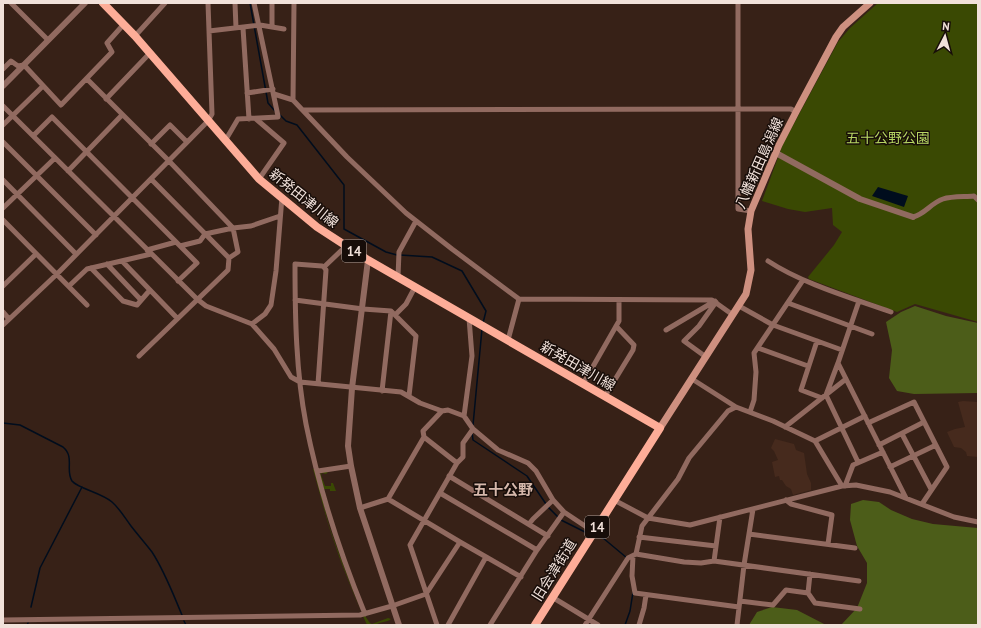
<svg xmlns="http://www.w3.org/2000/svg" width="981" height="628" font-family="'PT Sans','Noto Sans JP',sans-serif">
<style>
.built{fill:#462a1d}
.green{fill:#3a4903}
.forest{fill:#4c5d19}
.water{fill:#000d1d}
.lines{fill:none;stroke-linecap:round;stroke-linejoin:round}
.stream{stroke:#000d1d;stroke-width:1.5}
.minor{stroke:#916a60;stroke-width:5}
.tertiary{stroke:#916a60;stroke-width:6}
.secondary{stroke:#ce9080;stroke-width:7}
.primary{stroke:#fdad98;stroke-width:8}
.labels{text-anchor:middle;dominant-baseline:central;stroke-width:3;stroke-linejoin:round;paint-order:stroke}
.shield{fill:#170d09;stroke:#b0a19b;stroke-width:1}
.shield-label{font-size:13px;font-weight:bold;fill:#f1e1da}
.park-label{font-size:14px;fill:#b7d663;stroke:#170d09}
.street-label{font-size:14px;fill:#f1e1da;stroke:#170d09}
.neighbourhood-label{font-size:15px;font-weight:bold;fill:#d6b8ab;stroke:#170d09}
</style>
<rect width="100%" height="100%" fill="#372117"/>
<path class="built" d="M963,401L978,402V457L967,456L966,452L961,448L954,447L947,432L955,429L965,427L958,402Z
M775,439L794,444L796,450L804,453L807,474L811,483V490L793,495L791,489L786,486L782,480H780L779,476L775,477L772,462L778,460L774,451L771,448Z"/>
<path class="green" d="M878,3H978V322L915,304L897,312L809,279L808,277L834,245L842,232L833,225L832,208L805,212L788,209L762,201L783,144L838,42L850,28Z
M313,469H315L329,526L342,562L361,613L340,559L329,527Z
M322,472H328L326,474L322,473L321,475L325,486H331V483H333L336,491H330V489H324L320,475Z
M363,616H365L370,623L372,624L388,618L391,619C387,623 380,621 376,625H367Z"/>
<path class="forest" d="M915,306L946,316L978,323V393L914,394L897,391L889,378L892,350L886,322L901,312Z
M863,500L879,502L891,510L912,519L933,524L978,528V625H841L857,608L867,583V563L857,546L850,520L851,504Z
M772,607L797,610L826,625H749L757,612Z"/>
<path class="water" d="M878,187L908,196L904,207L872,196Z"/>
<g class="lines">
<path class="stream" d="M250,3L268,103L275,111
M280,115L286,121L297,125L344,185V229L386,252L397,255
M400,255L432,257L462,271L486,311L483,323
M3,423L20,425L63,447C75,457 65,470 72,481C77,488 102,493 112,502C120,509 125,518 131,526C138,535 145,543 152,552C165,572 173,594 182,615
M473,425L482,329
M472,432L473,440L527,476L546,504
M548,507L558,517
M561,520L589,534
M595,536L603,538L627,558
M31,607L40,568L82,487
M184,621L186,625
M27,625L28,623
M625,625L630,611L633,592"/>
<path class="minor" d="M11,3L48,40
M235,3L236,28
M738,3V209L751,211
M272,27V3
M243,28L249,119
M209,31L260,25L284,29
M135,36L165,3
M3,69L11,61L18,66L24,65L61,105L112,52L107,43L124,24
M87,79L169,161L233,228L238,252L229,258L228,270L139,356
M247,93L273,89
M274,94L293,100L347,157L406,213L452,249L519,299L712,300L733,315
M106,99L149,54
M293,100L294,3
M3,106L197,299L206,306L252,324L274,349L291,377L300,382L401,392L420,403L442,411L448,410L464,416
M303,110L791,109L796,112
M256,119L284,143L259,179
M3,125L43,86
M34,135L52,117L197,263L178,281
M225,141L238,119L278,117V116L254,3
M3,142L96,235
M151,144L170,125L187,142
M68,171L122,115
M151,179L229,258
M3,180L76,254
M3,208L55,158
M913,217C925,214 931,203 943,199C952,196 965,197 974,196L978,200
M3,220L87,305
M180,246L200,241L205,234L233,228L251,226L280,216
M147,250L176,242
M122,261L177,318
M768,261C803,284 852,298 891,312
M107,264L141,300
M324,267L346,246
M91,268L123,301L137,305L150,290
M398,277L399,252L416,221
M3,286L36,254
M69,286L87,269L151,254
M295,300L363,309L391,311L416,336L409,396
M859,301L838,363L906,498
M788,303L872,334
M739,306L773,325L842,350
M3,312L9,319
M396,314L406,304L415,287
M469,318L472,356L464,416L473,429L498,450L528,463L536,471L553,500L564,512L594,532
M252,324L265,314L271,305L276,271L282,197
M3,325L57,274L208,121L212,114L208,3
M666,330L715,301
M508,340L519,299
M817,341L801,390L822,398
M758,348L808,366
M706,357L684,341L699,326L716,302
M838,363L826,395L858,462
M692,379L736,407L773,421L815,441L842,486
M318,384L326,270L324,267L322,266L295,264C295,317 296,372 306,424C319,489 340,553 365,614
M583,384L619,321V300
M382,391L391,311
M605,396L633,350L634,345L616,326
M750,412L754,400L756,372L754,353L803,280
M868,423L914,402L947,467L922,504
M785,427L846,379
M902,434L931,489
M424,437L457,463L410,545L437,625
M815,441L865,416
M879,445L924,422
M457,463L463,457V443L473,429
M890,467L936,445
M318,471L351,466
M449,476L548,536
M845,486L853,465L883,452
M440,493L537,550
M388,499L460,542L521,577
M614,500L648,518L690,525L842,486L856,485L890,492L954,517L978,522
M786,500L791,504L832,515L828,544
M360,508L388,499L424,437L423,431L442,411
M529,524L533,519L553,500
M749,534L855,548
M639,537L716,546
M636,554L642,526L678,479L689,458L728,411L736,407
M633,556L632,576L635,593L739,607
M714,561L720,517
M808,593L810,574
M552,597L598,625
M740,601L773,605L786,590L808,593L815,603L860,609
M3,620L360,615L392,606L426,594L460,542
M448,625L486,557
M490,625L537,550L564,512
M585,625L628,558L636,554L684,562L701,563L714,561L859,581
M639,625L644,608L646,595
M737,625L744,565L753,509"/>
<path class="tertiary" d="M3,86L85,3
M776,153L860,199L913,217
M368,260L352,388L348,446L351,466L360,508L399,625"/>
<path class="secondary" d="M660,428L746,294L751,270L748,229L751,211L779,145L796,112L836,37L843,27L870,3"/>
<path class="primary" d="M103,3L135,36L259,179L317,227L368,260L660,428L535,625"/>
</g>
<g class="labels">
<g class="shield">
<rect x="342" y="240" width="24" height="22" rx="3"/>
<rect x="585" y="516" width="24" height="22" rx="3"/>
</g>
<g class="shield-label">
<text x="354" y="251">14</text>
<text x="597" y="527">14</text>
</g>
<g class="park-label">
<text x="888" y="138">五十公野公園</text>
</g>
<g class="street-label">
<text transform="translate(759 163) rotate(-66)">八幡新田島潟線</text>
<text transform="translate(304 198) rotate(39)">新発田津川線</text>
<text transform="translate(578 366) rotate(30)">新発田津川線</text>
<text transform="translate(554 570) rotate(-58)">旧会津街道</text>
</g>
<g class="neighbourhood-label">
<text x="503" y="489">五十公野</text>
</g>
</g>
<rect width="981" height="628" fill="none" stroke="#f1e1da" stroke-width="8"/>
<g transform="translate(945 36) rotate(6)" stroke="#170d09" stroke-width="3" paint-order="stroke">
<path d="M0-3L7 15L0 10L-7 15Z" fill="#f1e1da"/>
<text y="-6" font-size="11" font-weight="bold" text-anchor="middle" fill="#f1e1da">N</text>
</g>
</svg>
